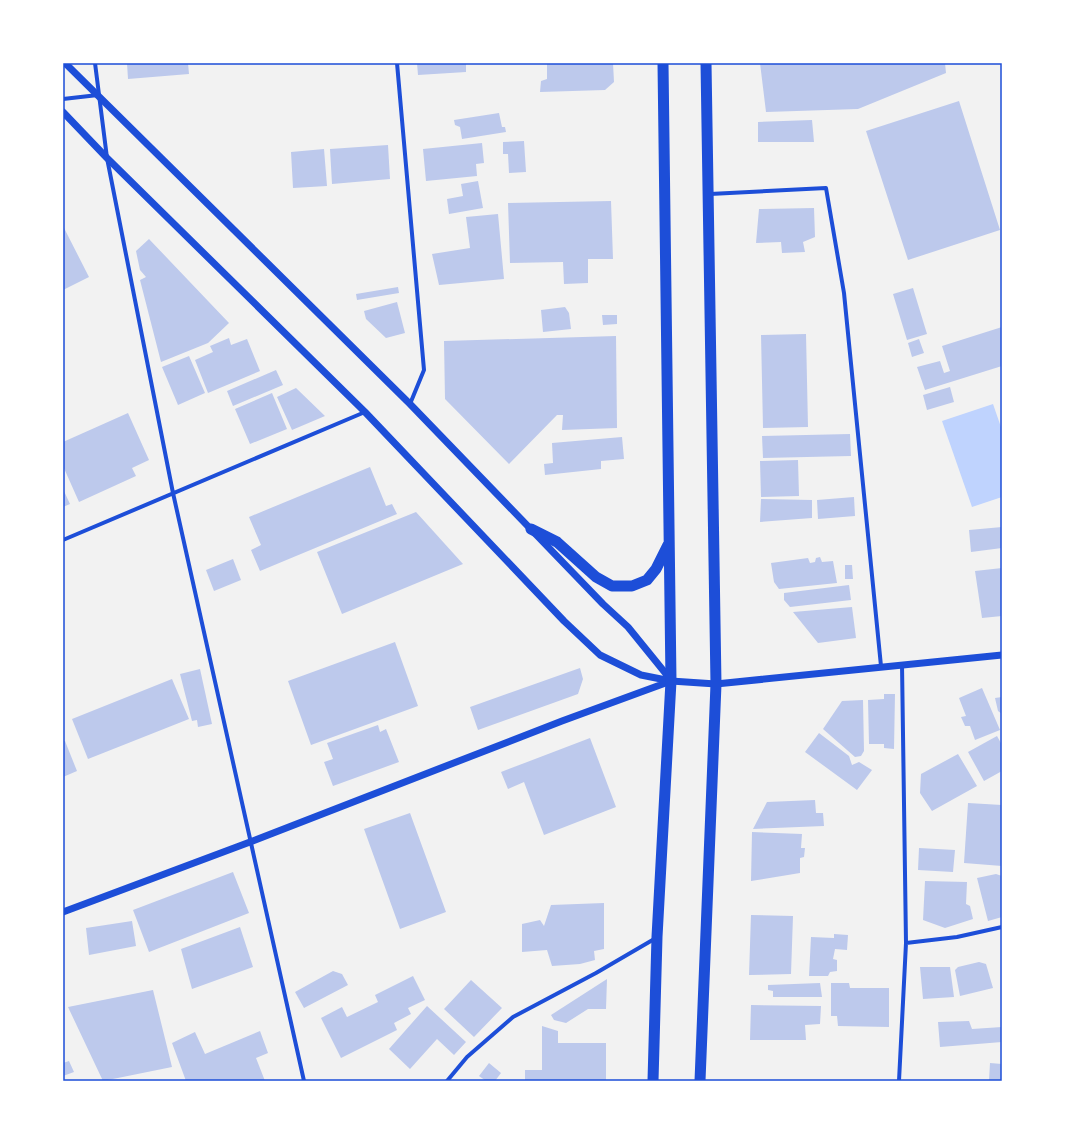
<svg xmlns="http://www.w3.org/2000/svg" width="1065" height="1144" font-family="'Titillium Web',sans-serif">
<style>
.water{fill:#bfd3fe}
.building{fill:#bdc9ec}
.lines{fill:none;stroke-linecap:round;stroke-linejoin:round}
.minor{stroke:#1d4ed8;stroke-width:4}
.tertiary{stroke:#1d4ed8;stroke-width:7}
.trunk{stroke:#1d4ed8;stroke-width:11}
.neatline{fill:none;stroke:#1d4ed8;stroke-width:1.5}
</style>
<rect width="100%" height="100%" fill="#f2f2f2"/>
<path class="water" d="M993,404L1002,430V497L972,507L942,421Z"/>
<path class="building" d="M127,63H188L189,74L128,79Z
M417,63H466V72L418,75Z
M547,63H613L614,82L605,90L540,92L541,81L547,79Z
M760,63H945L946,73L858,109L766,112Z
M959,101L1000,230L908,260L866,131Z
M499,113L502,127H505L506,132L462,139L460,127L455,125L454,120Z
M812,120L814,142H758V122Z
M524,141L526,172L509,173L508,154H503V142Z
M482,143L484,163L476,164L477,176L426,181L423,149Z
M388,145L390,179L332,184L330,149Z
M324,149L327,186L293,188L291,152Z
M478,181L483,208L449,214L447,199L463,196L461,184Z
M611,201L613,259H588V283L564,284L563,262L510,263L508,203Z
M814,208L815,237L803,242L805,252L782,253L781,242L756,243L759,209Z
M498,214L504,279L439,285L432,254L470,248L466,217Z
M63,226L89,277L63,290Z
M149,239L229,323L208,343L161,362L140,280L146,277L140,270L136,251Z
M398,287L399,293L357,300L356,294Z
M913,288L927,334L907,340L893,294Z
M397,302L405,333L386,338L366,319L364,311Z
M565,307L569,313L571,329L543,332L541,310Z
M602,315H617V324L603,325Z
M1002,327V366L925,390L917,367L940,361L944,373L950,371L942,346Z
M806,334L808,427L763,428L761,335Z
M616,336L617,428L562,430L563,415H557L509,464L445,399L444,341Z
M229,338L231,345L247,339L260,371L208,393L195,360L213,352L210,346Z
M919,339L924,353L912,357L908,343Z
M189,356L205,393L178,405L162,367Z
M276,370L283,385L233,406L227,391Z
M950,387L954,402L927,410L923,395Z
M296,388L325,416L292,430L277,397Z
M272,393L287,429L250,444L235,409Z
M128,413L149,460L132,468L136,476L79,502L63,466V442Z
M850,434L851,456L763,458L762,436Z
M622,437L624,459L601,461V469L545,475L544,464L553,463L552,443Z
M798,460L799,496L761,497L760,461Z
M370,467L386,506L392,504L397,514L260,571L251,550L261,545L249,517Z
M63,489L70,504L63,507Z
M854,497L855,516L818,519L817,500Z
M761,499L812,500V518L760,522Z
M416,512L463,564L342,614L317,552Z
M1002,527V548L971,552L969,530Z
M820,557L822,562L833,561L837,583L779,589L774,582L771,563L808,558L810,563L815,562L816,558Z
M233,559L241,580L214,591L206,570Z
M845,565H852L853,579H845Z
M1002,568V616L982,618L975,571Z
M849,585L851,600L790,607L784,600V593Z
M852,607L856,638L818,643L793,612Z
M395,642L418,706L311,745L288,681Z
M580,668L583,679L578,694L478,730L470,707Z
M200,669L212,724L198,727L197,720L192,721L180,674Z
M172,679L189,719L88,759L72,719Z
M982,688L1000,730L975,740L970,726H965L961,717L966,716L959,698Z
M884,694H895L894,749L884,748V744H869L868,700L884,699Z
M1002,697V714L998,711L995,698Z
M863,700L864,751L861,756L855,757L823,729L842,701Z
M378,725L380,732L386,729L399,762L333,786L324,762L333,759L327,743Z
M819,733L849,756L852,765L859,762L872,770L857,790L805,752Z
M997,736L1002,745V771L984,781L968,752Z
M590,738L616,807L544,835L524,782L508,789L501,772Z
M63,741H65L77,771L63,777Z
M958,754L977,786L932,811L920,793L921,774Z
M815,800L816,813H823L824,826L753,829L767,802Z
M968,803L1002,805V866L964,863Z
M410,813L446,912L400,929L364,829Z
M752,832L802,834L801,848H805L804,857L800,858V873L751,881Z
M919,848L955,850L953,872L918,870Z
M233,872L249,913L149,952L133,910Z
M996,874L1002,876V917L988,921L977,878Z
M925,881L967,882L966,904L970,906L973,919L945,928L923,920Z
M604,903V949L594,951L595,960L580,964L552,966L547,950L522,952V924L540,920L544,926L551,905Z
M751,915L793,916L791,974L749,975Z
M132,921L136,946L89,955L86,928Z
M240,927L253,967L192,989L181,949Z
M834,934L848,935L847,950L835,949L833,959L837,960V971L830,972L828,976H809L811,937L834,938Z
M979,962L986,964L993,988L960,996L955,970L958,967Z
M920,967H950L954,997L923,999Z
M333,971L342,974L348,985L304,1008L295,992Z
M413,976L425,1000L408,1008L411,1014L394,1023L397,1030L341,1058L321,1018L342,1007L347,1017L378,1002L375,995Z
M607,979L606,1009H588L566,1023L554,1020L551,1015Z
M471,980L502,1008L474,1037L444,1009Z
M820,983L822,997H773V991L768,990V985Z
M831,983H849L850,988H889V1027L838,1026L837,1016H831Z
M153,990L172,1067L103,1081L68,1007Z
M751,1005L821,1006L820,1024L805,1025L806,1040H750Z
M427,1006L466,1042L454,1055L437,1039L410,1069L389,1049Z
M969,1021L972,1029L1002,1027V1042L940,1047L938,1022Z
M542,1026L558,1031V1043H606V1081H525V1070H542Z
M260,1031L268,1053L256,1058L265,1081H186L172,1043L195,1032L205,1054Z
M69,1061L74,1072L63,1076V1063Z
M489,1063L501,1073L495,1081H486L479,1076Z
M990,1063L1002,1064V1081H989Z"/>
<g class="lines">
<path class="minor" d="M95,63L107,158L173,493L304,1081
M397,63L424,370L410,404
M63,99L98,95
M710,194L826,188L844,293L881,666
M63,540L365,412
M906,943L957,937L1002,927
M447,1081L467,1057L513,1017L596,973L656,938
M899,1081L906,943L902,664"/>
<path class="tertiary" d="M65,63L410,404L603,604L628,627L671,680
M63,112L107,158L365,412L564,621L600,655L641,675L671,681L716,684L1002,655
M63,912L250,842L562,721L671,681"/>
<path class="trunk" d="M531,529L557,542L596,577L612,586H632L647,580L656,569L668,545
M653,1081L657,937L671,681L663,63
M700,1081L716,684L706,63"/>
</g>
<rect width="1065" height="1144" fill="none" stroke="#ffffff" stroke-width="128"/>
<rect x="64" y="64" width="937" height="1016" class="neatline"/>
</svg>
